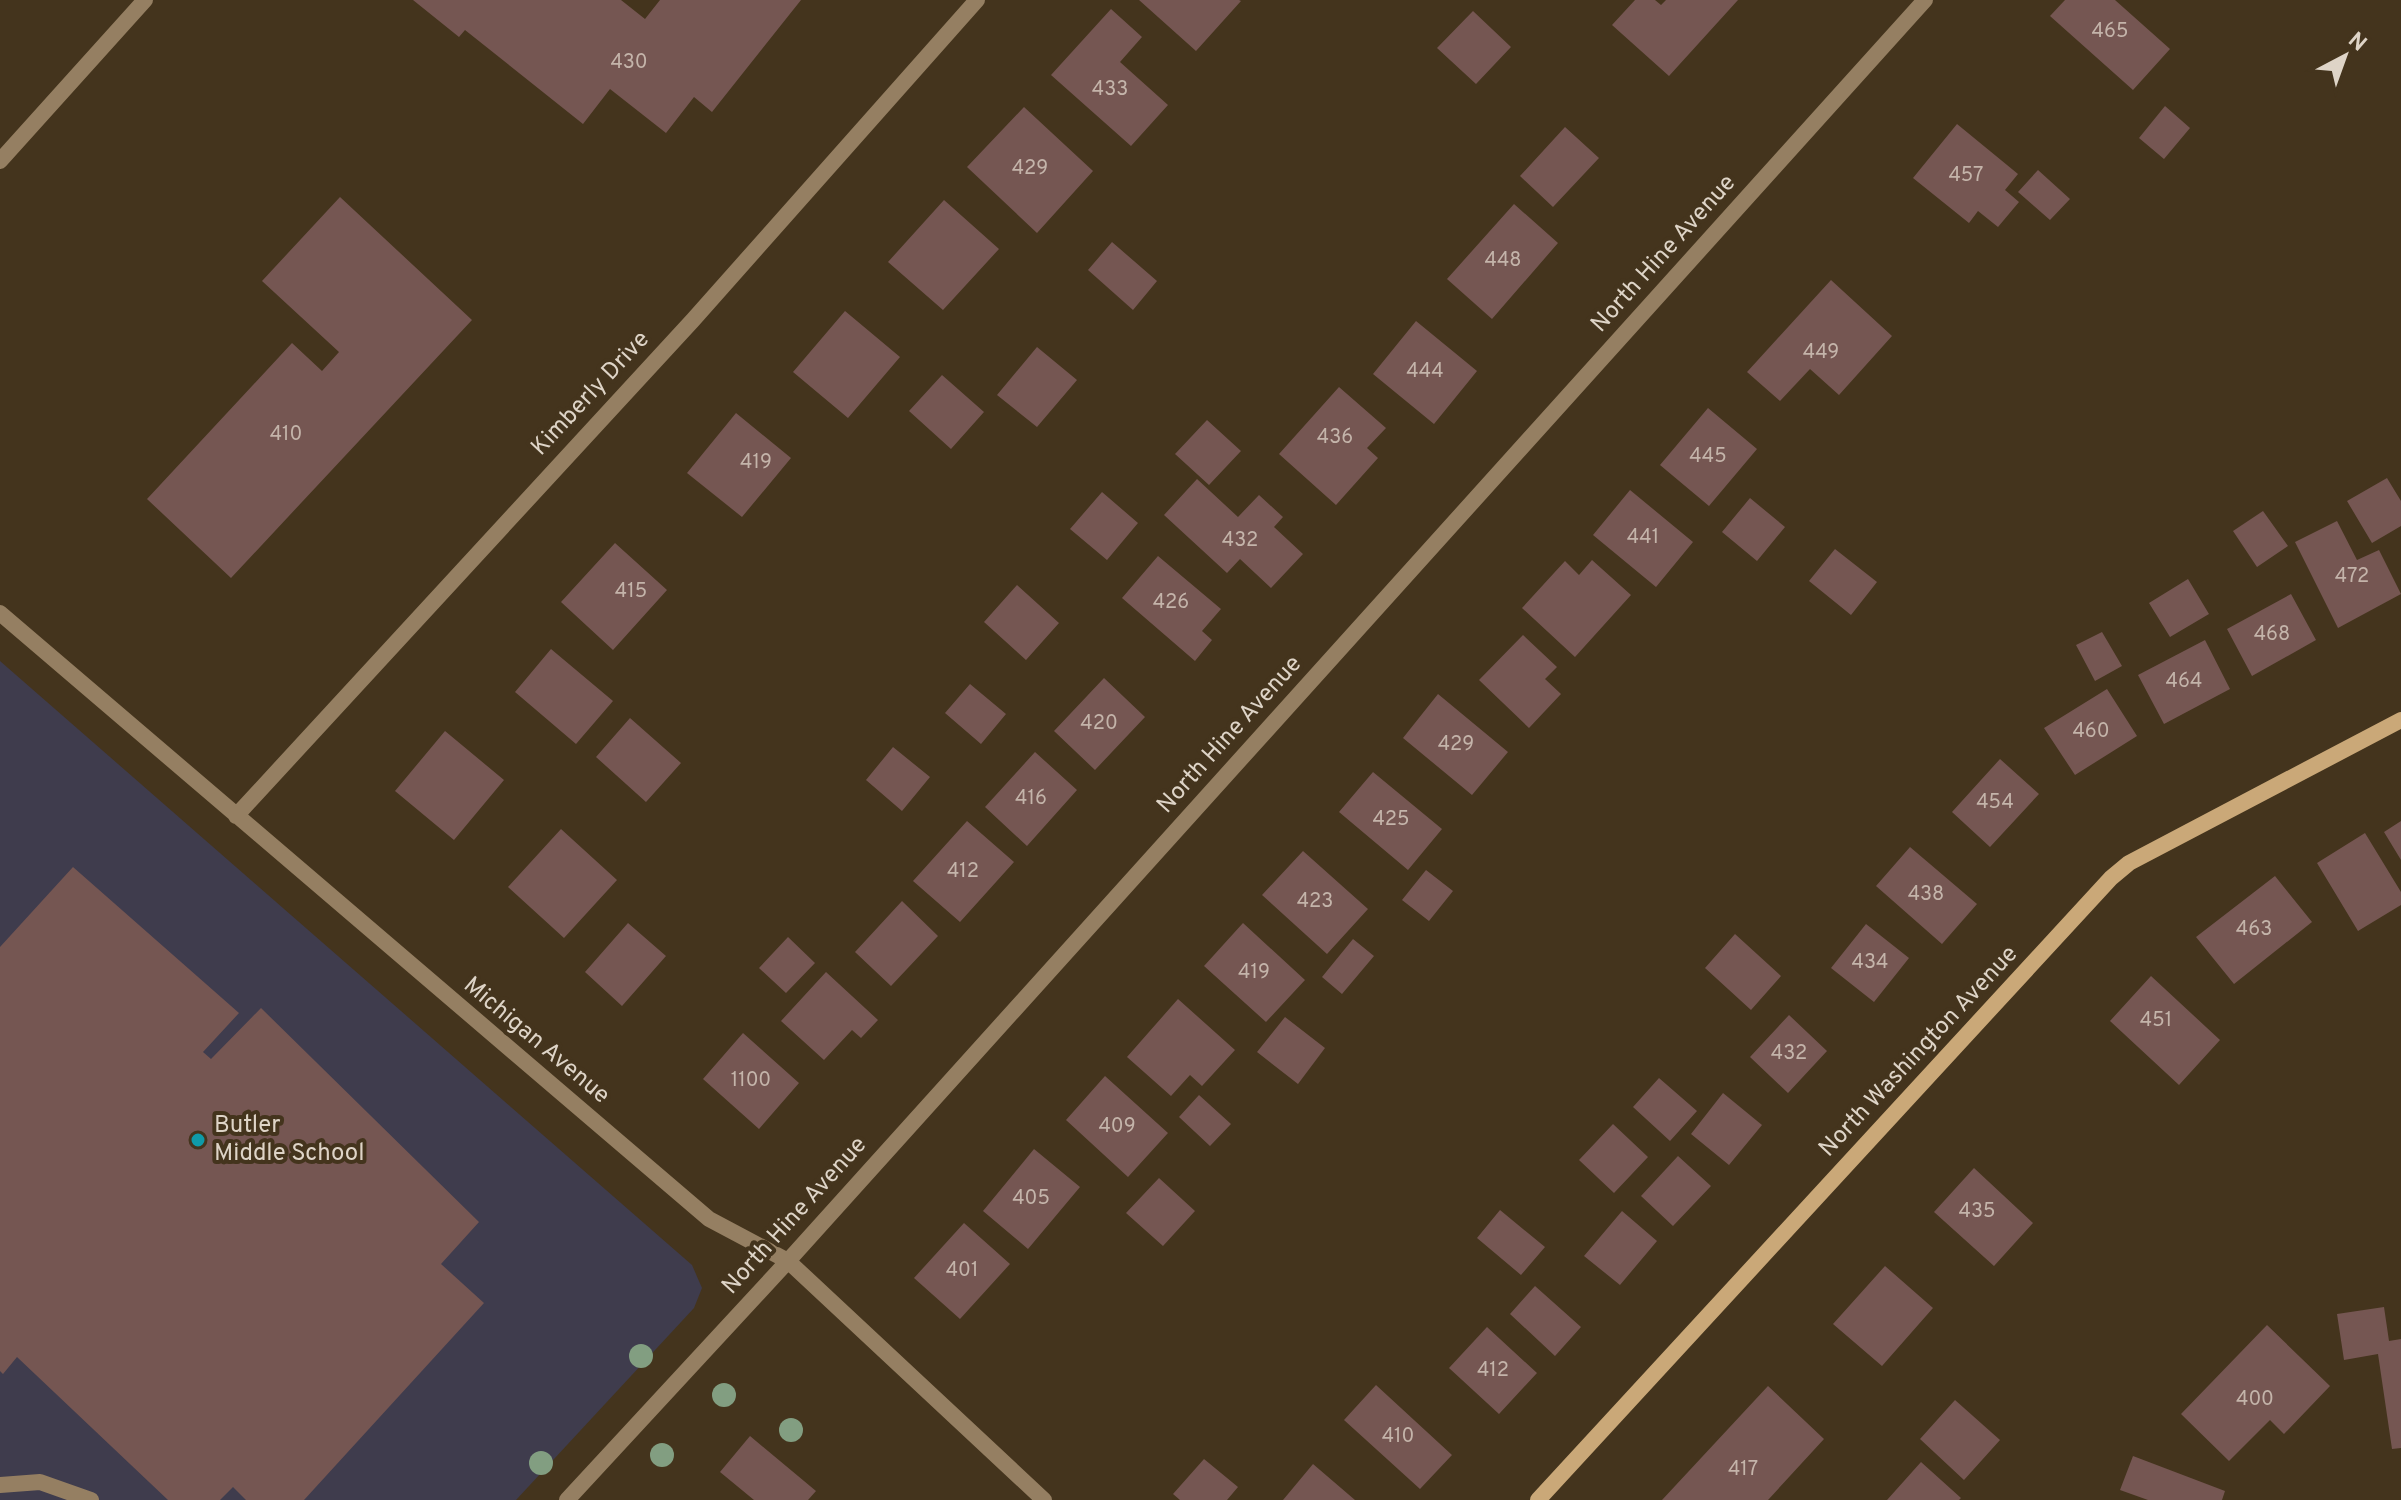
<svg xmlns="http://www.w3.org/2000/svg" width="2401" height="1500" font-family="Overpass,sans-serif">
<style>
.education{fill:#3f3c4d}
.building{fill:#755652}
.lines{fill:none;stroke-linecap:round;stroke-linejoin:round}
.lane{stroke:#957f62;stroke-width:16}
.street{stroke:#957f62;stroke-width:16}
.secondary{stroke:#caa878;stroke-width:16}
.tree{fill:#829e81}
.culture-dot{fill:#0f9aa8;stroke:#44341d;stroke-width:3}
.labels{text-anchor:middle;dominant-baseline:central;stroke-width:8;stroke-linejoin:round;paint-order:stroke}
.number-label{font-size:20px;fill:#c4b4aa}
.street-label{font-size:24px;fill:#ded4c7;stroke:#44341d}
.poi-label{font-size:24px;fill:#ded4c7;stroke:#44341d;text-anchor:start}
</style>
<rect width="100%" height="100%" fill="#44341d"/>
<path class="education" d="M0,661L692,1265L702,1288L694,1308L516,1500H0Z"/>
<path class="building" d="M413,0H621L645,19L660,0H801L712,112L694,97L666,133L610,89L583,124L465,30L459,37Z
M1139,0H1239L1241,1L1196,51Z
M1635,0H1655L1661,5L1666,0H1738L1669,76L1612,25Z
M2065,0H2115L2170,49L2133,90L2050,16Z
M1111,9L1142,37L1120,62L1168,105L1131,146L1051,75Z
M1473,11L1511,47L1476,84L1437,48Z
M2165,106L2190,128L2164,159L2139,138Z
M1024,107L1093,171L1037,233L967,167Z
M1957,124L2018,174L2005,190L2019,202L1998,227L1978,211L1969,223L1913,178Z
M1565,127L1599,158L1553,207L1520,176Z
M2038,170L2070,199L2050,220L2018,192Z
M340,197L472,320L231,578L147,499L292,343L322,371L339,352L262,281Z
M944,200L999,249L943,310L888,262Z
M1514,204L1558,243L1492,319L1447,279Z
M1112,242L1157,281L1133,310L1088,270Z
M1831,280L1892,336L1839,395L1810,369L1780,401L1747,372Z
M845,311L900,357L848,418L793,372Z
M1416,321L1477,371L1434,424L1373,374Z
M1037,347L1077,380L1037,427L997,395Z
M942,375L984,412L951,449L909,411Z
M1339,387L1386,428L1367,448L1378,458L1336,505L1279,454Z
M1708,408L1757,449L1709,506L1660,465Z
M736,413L791,458L742,517L687,473Z
M1207,420L1241,451L1209,485L1175,454Z
M2387,478L2401,501V526L2372,543L2347,501Z
M1197,479L1238,517L1259,495L1283,517L1274,527L1303,554L1271,588L1240,559L1227,573L1164,515Z
M1630,490L1693,542L1656,587L1593,535Z
M1102,492L1138,523L1107,560L1070,529Z
M1750,498L1785,527L1757,561L1722,532Z
M2263,511L2288,546L2257,567L2233,531Z
M2337,521L2357,560L2379,550L2401,594L2338,628L2295,542Z
M615,543L667,590L613,650L561,602Z
M1835,549L1877,582L1851,615L1809,581Z
M1158,556L1221,609L1202,631L1212,640L1195,661L1122,598Z
M1592,560L1631,595L1575,657L1522,608L1565,561L1579,575Z
M2188,579L2209,614L2170,637L2149,603Z
M1017,585L1059,623L1026,660L984,622Z
M2291,594L2316,640L2252,676L2227,629Z
M2102,632L2122,666L2095,681L2076,645Z
M1523,635L1557,667L1545,679L1561,694L1529,728L1479,680Z
M2205,640L2230,689L2164,724L2138,675Z
M551,649L613,701L576,744L515,692Z
M1104,678L1145,717L1095,770L1054,731Z
M970,684L1006,714L981,744L945,713Z
M2107,689L2137,736L2075,775L2044,728Z
M1438,694L1508,752L1472,795L1403,738Z
M630,718L681,763L646,802L596,757Z
M445,731L504,780L454,840L395,791Z
M893,747L930,777L902,811L866,780Z
M1035,752L1077,790L1027,846L985,807Z
M2000,759L2039,794L1990,847L1952,812Z
M1373,772L1442,829L1408,870L1339,812Z
M967,821L1014,862L960,922L913,881Z
M2401,821V860L2384,832Z
M561,829L617,880L564,938L508,887Z
M2365,833L2401,892V905L2358,931L2317,863Z
M1910,847L1977,904L1942,944L1876,886Z
M1303,851L1368,909L1327,954L1262,895Z
M73,867L239,1013L203,1052L211,1059L261,1008L479,1222L441,1264L484,1303L304,1500H246L233,1487L220,1500H168L17,1357L3,1374L0,1371V947Z
M1426,870L1453,891L1429,921L1402,900Z
M2275,876L2312,922L2234,984L2196,937Z
M902,901L938,936L891,986L855,952Z
M628,923L666,956L622,1006L585,972Z
M1243,923L1305,980L1266,1022L1204,966Z
M1866,924L1909,958L1874,1002L1831,968Z
M1735,934L1781,976L1751,1010L1705,968Z
M788,937L815,963L786,993L759,968Z
M1353,939L1374,956L1342,994L1322,977Z
M826,972L878,1020L861,1038L852,1030L824,1060L781,1021Z
M2151,976L2220,1040L2179,1085L2110,1021Z
M1178,999L1235,1050L1202,1086L1190,1075L1171,1096L1127,1057Z
M1789,1015L1827,1051L1788,1093L1750,1057Z
M1285,1017L1325,1048L1298,1084L1257,1052Z
M743,1033L799,1083L759,1129L703,1079Z
M1105,1076L1168,1133L1128,1177L1066,1120Z
M1659,1078L1697,1111L1670,1141L1633,1107Z
M1723,1093L1762,1125L1729,1165L1691,1134Z
M1199,1095L1231,1124L1210,1146L1179,1117Z
M1613,1124L1648,1157L1614,1193L1579,1160Z
M1034,1149L1080,1187L1028,1249L983,1211Z
M1678,1156L1711,1186L1673,1226L1641,1196Z
M1974,1168L2033,1223L1994,1266L1934,1212Z
M1159,1178L1195,1211L1163,1246L1126,1213Z
M1500,1210L1545,1247L1521,1275L1477,1238Z
M1622,1211L1657,1241L1620,1285L1584,1256Z
M964,1223L1010,1264L960,1319L914,1278Z
M1885,1266L1933,1308L1882,1366L1833,1324Z
M1535,1286L1581,1327L1555,1356L1510,1314Z
M2384,1307L2389,1341L2401,1339V1448L2392,1449L2378,1354L2344,1360L2337,1314Z
M2267,1325L2330,1386L2284,1434L2270,1420L2229,1461L2181,1414Z
M1487,1327L1537,1373L1499,1414L1449,1368Z
M1376,1385L1452,1455L1420,1489L1344,1420Z
M1768,1386L1824,1439L1768,1500H1662Z
M1955,1400L2000,1440L1964,1480L1920,1439Z
M750,1436L816,1491L808,1500H754L720,1472Z
M2133,1456L2225,1491L2222,1500H2148L2120,1490Z
M1204,1459L1238,1487L1227,1500H1180L1173,1494Z
M1921,1462L1961,1498L1959,1500H1887Z
M1313,1464L1355,1500H1283Z"/>
<g class="lines">
<path class="lane" d="M0,161L145,0
M0,1485L40,1482L91,1500"/>
<path class="street" d="M0,613L709,1219L788,1261L1044,1500
M236,816L693,320L977,0
M567,1500L788,1261L1925,0"/>
<path class="secondary" d="M1538,1500L2111,878L2129,863L2401,720"/>
</g>
<g class="tree">
<circle cx="641" cy="1356" r="12"/>
<circle cx="724" cy="1395" r="12"/>
<circle cx="791" cy="1430" r="12"/>
<circle cx="662" cy="1455" r="12"/>
<circle cx="541" cy="1463" r="12"/>
</g>
<circle class="culture-dot" cx="198" cy="1140" r="8"/>
<g class="labels">
<g class="number-label">
<text x="2110" y="32">465</text>
<text x="629" y="63">430</text>
<text x="1110" y="90">433</text>
<text x="1030" y="169">429</text>
<text x="1966" y="176">457</text>
<text x="1503" y="261">448</text>
<text x="1821" y="353">449</text>
<text x="1425" y="372">444</text>
<text x="286" y="435">410</text>
<text x="1335" y="438">436</text>
<text x="1708" y="457">445</text>
<text x="756" y="463">419</text>
<text x="1643" y="538">441</text>
<text x="1240" y="541">432</text>
<text x="2352" y="577">472</text>
<text x="631" y="592">415</text>
<text x="1171" y="603">426</text>
<text x="2272" y="635">468</text>
<text x="2184" y="682">464</text>
<text x="1099" y="724">420</text>
<text x="2091" y="732">460</text>
<text x="1456" y="745">429</text>
<text x="1031" y="799">416</text>
<text x="1995" y="803">454</text>
<text x="1391" y="820">425</text>
<text x="963" y="872">412</text>
<text x="1926" y="895">438</text>
<text x="1315" y="902">423</text>
<text x="2254" y="930">463</text>
<text x="1870" y="963">434</text>
<text x="1254" y="973">419</text>
<text x="2156" y="1021">451</text>
<text x="1789" y="1054">432</text>
<text x="751" y="1081">1100</text>
<text x="1117" y="1127">409</text>
<text x="1031" y="1199">405</text>
<text x="1977" y="1212">435</text>
<text x="962" y="1271">401</text>
<text x="1493" y="1371">412</text>
<text x="2255" y="1400">400</text>
<text x="1398" y="1437">410</text>
<text x="1743" y="1470">417</text>
</g>
<g class="street-label">
<text transform="translate(1664 254) rotate(-48)">North Hine Avenue</text>
<text transform="translate(591 394) rotate(-47)">Kimberly Drive</text>
<text transform="translate(1230 735) rotate(-48)">North Hine Avenue</text>
<text transform="translate(536 1041) rotate(40)">Michigan Avenue</text>
<text transform="translate(1919 1052) rotate(-47)">North Washington Avenue</text>
<text transform="translate(795 1216) rotate(-48)">North Hine Avenue</text>
</g>
<g class="poi-label">
<text x="214" y="1126">Butler<tspan x="214" dy="28">Middle School</tspan></text>
</g>
</g>
<g transform="translate(2345 56) rotate(41)" stroke="#44341d" stroke-width="6" paint-order="stroke">
<path d="M0-6L14 30L0 20L-14 30Z" fill="#ded4c7"/>
<text y="-12" font-size="22" font-weight="bold" text-anchor="middle" fill="#ded4c7">N</text>
</g>
</svg>
